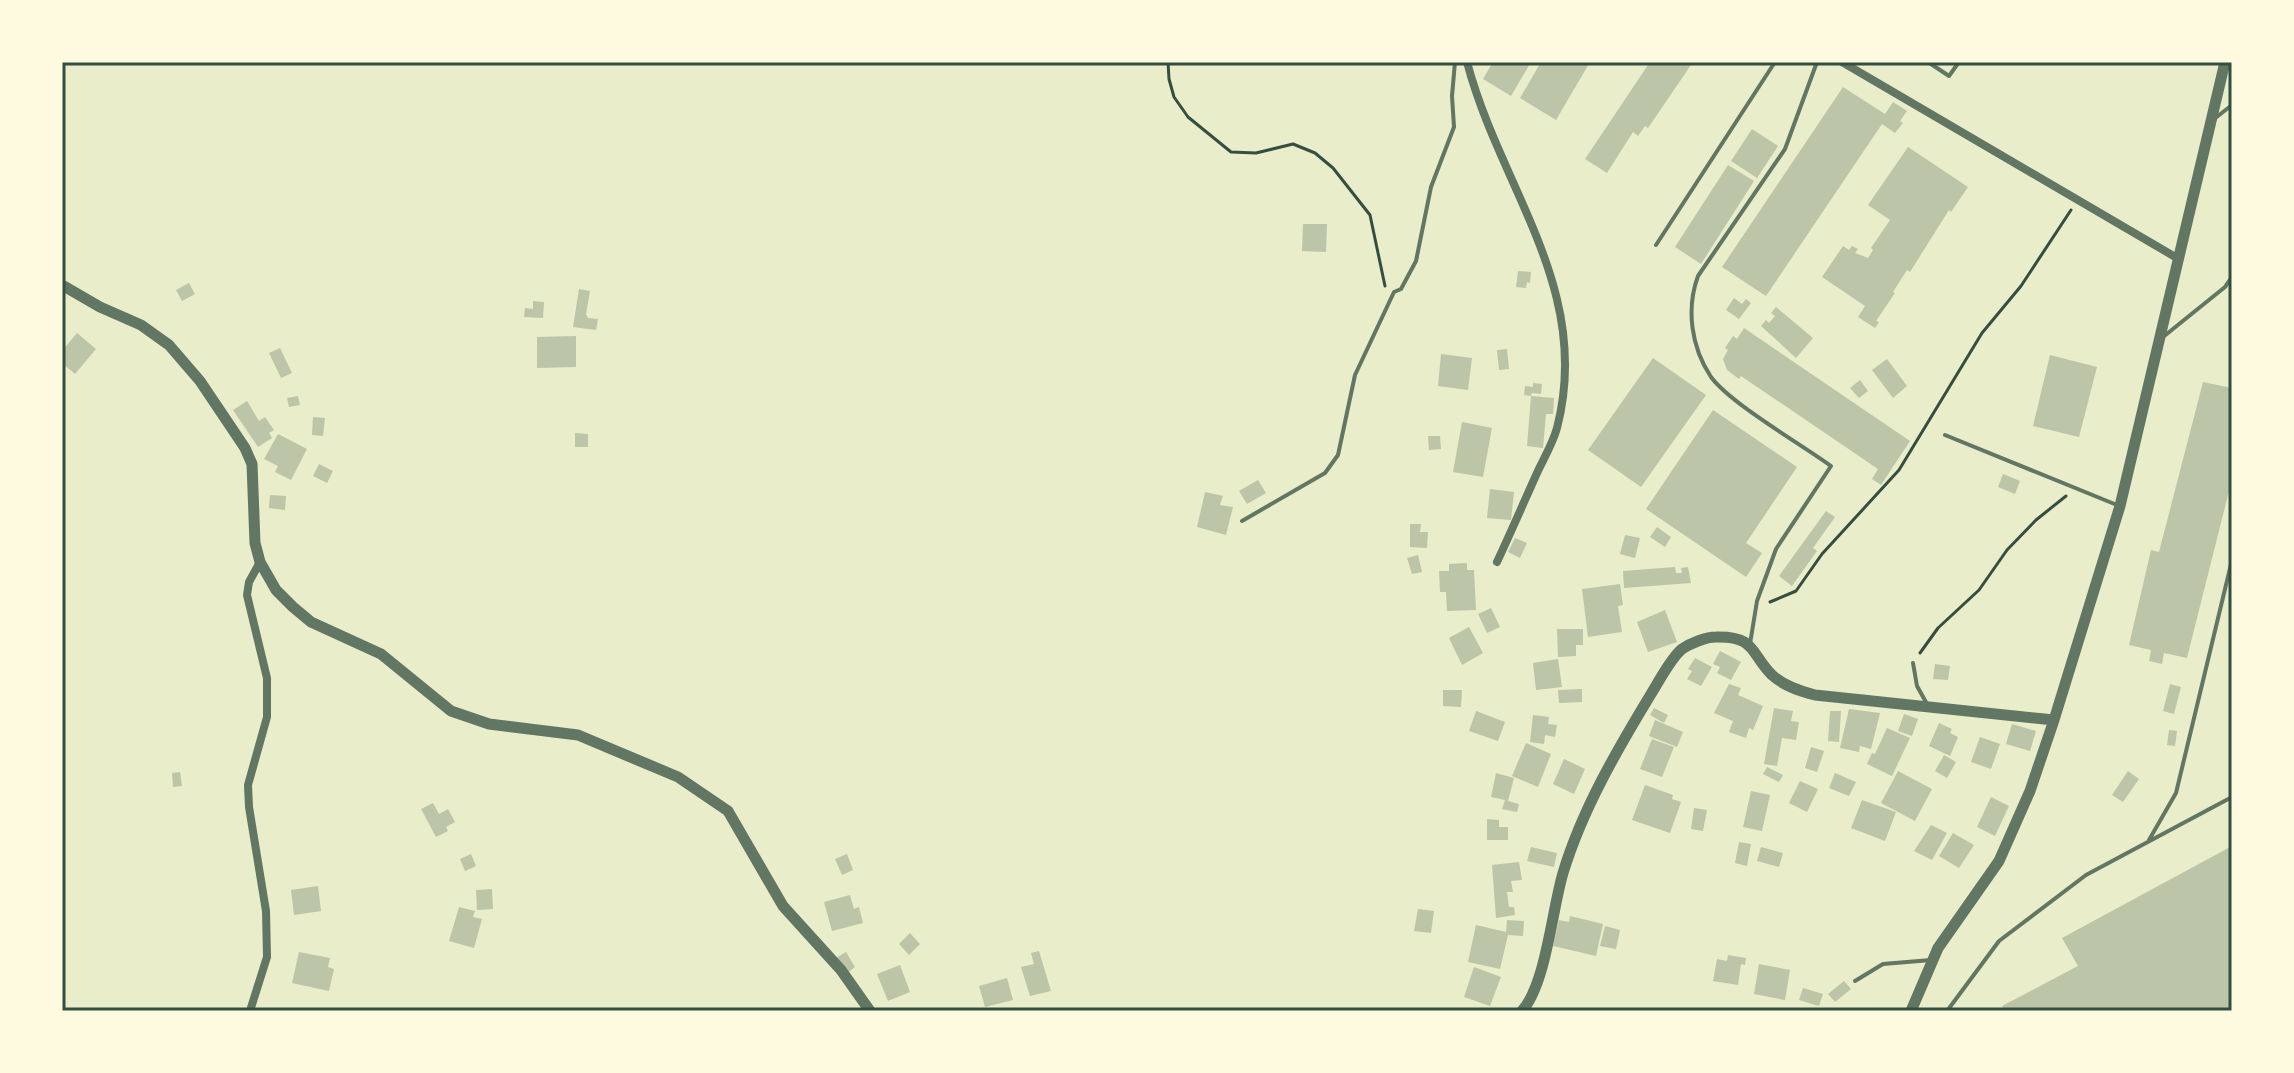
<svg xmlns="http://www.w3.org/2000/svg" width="2294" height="1073" font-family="Rubik,sans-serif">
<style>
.building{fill:#bcc5a7}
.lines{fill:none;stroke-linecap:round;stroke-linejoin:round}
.path{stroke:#344e41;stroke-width:3}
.service{stroke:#617663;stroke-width:4}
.minor{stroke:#617663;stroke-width:8}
.tertiary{stroke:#617663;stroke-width:11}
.neatline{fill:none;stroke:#344e41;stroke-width:3}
</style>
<rect width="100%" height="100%" fill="#e9edc9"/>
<path class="building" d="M1493,62H1531L1511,96L1483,79Z
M1541,62H1590L1556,120L1520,98Z
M1650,62H1693L1648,128L1645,126L1638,136L1633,132L1607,173L1585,159Z
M1843,87L1885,114L1893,102L1907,111L1900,121L1903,123L1895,133L1882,124L1766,296L1722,267Z
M1752,129L1778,146L1757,178L1731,161Z
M1908,147L1968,187L1951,212L1949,210L1910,272L1907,270L1893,292L1895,293L1876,321L1879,322L1875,328L1858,317L1865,306L1822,277L1843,246L1849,250L1852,246L1858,249L1855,253L1868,258L1873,250L1871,248L1890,220L1868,205Z
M1728,165L1754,181L1701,264L1675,247Z
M1303,224H1327L1326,252L1302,251Z
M1518,271L1531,272L1530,283L1527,282L1526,288L1516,287Z
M189,283L195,294L182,301L176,290Z
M579,289L590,291L586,314L588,318L598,319L596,330L573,327Z
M1734,298L1742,304L1746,299L1751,303L1739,319L1726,310Z
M533,301L544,302L543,318L524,317L525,308L533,309Z
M1776,307L1813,338L1796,358L1761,326L1766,320L1769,323L1775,316L1771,313Z
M1744,328L1910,441L1881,485L1872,479L1878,469L1741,376L1739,379L1727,370L1723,359L1728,350L1725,348L1733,336L1737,339Z
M77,333L96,349L75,374L62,363V351Z
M576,336V367L537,368V337Z
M280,348L292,373L281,378L269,353Z
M1507,349L1509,369L1499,370L1497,350Z
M1441,354L1472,358L1468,390L1438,386Z
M2050,355L2097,367L2079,437L2033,426Z
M1653,358L1706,395L1641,487L1588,450Z
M1887,359L1907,386L1893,398L1872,370Z
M1860,380L1868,391L1859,398L1850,388Z
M2203,382L2232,388V479L2187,658L2164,653L2162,664L2149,661L2151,650L2129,645L2151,550L2159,552Z
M1533,383L1542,384L1541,394L1532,393L1531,396L1554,398L1553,414H1546L1543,448L1527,446L1531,396L1524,395L1525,386L1533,387Z
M298,396L300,405L289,407L287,398Z
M247,401L259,421L265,417L274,430L269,433L272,438L258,447L233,410Z
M1713,410L1797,467L1746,543L1762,553L1746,577L1646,509Z
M313,417L325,418L323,436L312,435Z
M1462,422L1492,428L1483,477L1453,472Z
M575,433L588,434V447H575Z
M278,434L307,449L291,480L275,472L278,466L264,459Z
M1428,436H1440L1441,449L1429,450Z
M319,464L333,471L327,483L313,476Z
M2003,474L2020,481L2015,494L1998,487Z
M1258,480L1266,493L1247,504L1239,491Z
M1490,489L1514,492L1511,520L1487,518Z
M1205,492L1223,496L1220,505L1233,507L1226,535L1197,527Z
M270,495L286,496L285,510L269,508Z
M1826,511L1835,517L1813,548L1817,551L1792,586L1779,576Z
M1410,524H1421L1420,532H1428L1427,548L1410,547Z
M1657,527L1671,537L1665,547L1650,537Z
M1625,535L1640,538L1635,558L1620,554Z
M1515,538L1527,543L1520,558L1508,552Z
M1418,555L1422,572L1412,574L1407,558Z
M1467,563V570H1474L1476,610L1447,611L1446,592H1440L1439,571H1449V564Z
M1675,567L1676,573H1682L1681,568L1688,567L1691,583L1624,588L1623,571Z
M1620,584L1623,605L1618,606L1622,632L1588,637L1582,589Z
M1491,608L1500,627L1487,633L1478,614Z
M1665,610L1677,642L1648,652L1637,622Z
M1469,627L1483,653L1462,665L1449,638Z
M1557,629H1583V645H1576V656L1558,657Z
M1720,651L1741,662L1731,680L1717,673L1720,667L1713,664Z
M1695,658L1712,667L1701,686L1687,679L1692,671L1688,669Z
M1558,659L1562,687L1536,690L1533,663Z
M1935,664L1950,666L1948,680L1933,679Z
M1729,684L1741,688L1738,695L1763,706L1753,730L1749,728L1746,738L1729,732L1733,721L1714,713Z
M2170,684L2181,687L2174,714L2163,711Z
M1582,689V702L1559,703L1558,690Z
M1443,690H1462L1461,707L1443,706Z
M1654,708L1668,715L1664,723L1650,715Z
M1774,708L1793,711L1791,721L1799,722L1796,740L1782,738L1777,766L1764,764Z
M1849,709L1880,713L1871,749L1860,746L1859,752L1840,748Z
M1476,711L1505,722L1498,741L1469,731Z
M1830,711H1841L1839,742L1828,741Z
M1904,714L1918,719L1912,736L1898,731Z
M1533,715L1549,717L1548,724L1557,725L1555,737L1545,735L1544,744L1530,742Z
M1655,720L1683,732L1677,747L1649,736Z
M1939,723L1952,729L1950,733L1958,737L1950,756L1929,746Z
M2012,724L2036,731L2030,751L2006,744Z
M1887,728L1910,738L1892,776L1867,764L1872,753L1875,754Z
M2169,730L2177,731L2175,746L2167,745Z
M1980,737L2000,744L1991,769L1971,762Z
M1652,739L1674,747L1662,777L1640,769Z
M1526,743L1551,754L1538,787L1512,776Z
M1811,747L1824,751L1817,772L1805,768Z
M1944,755L1956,762L1947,778L1935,771Z
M1564,759L1585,769L1574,794L1553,784Z
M1767,767L1783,775L1779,782L1763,774Z
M1898,771L1932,789L1915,821L1881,803Z
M2128,771L2139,779L2123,802L2112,795Z
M180,772L182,786L173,787L172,773Z
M1496,773L1514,778L1508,801L1519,804L1517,812L1502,809L1505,800L1491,797Z
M1835,773L1856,782L1849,796L1829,788Z
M1800,781L1818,789L1807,812L1789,803Z
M1645,785L1673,795L1672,799L1681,802L1670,833L1632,820Z
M1751,791L1770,795L1762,831L1743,827Z
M1991,797L2009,806L1995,836L1977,827Z
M1862,800L1896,812L1885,841L1851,828Z
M433,803L439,814L448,809L455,822L446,827L448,831L436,837L421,809Z
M1694,808L1707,810L1703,831L1691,829Z
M1487,819L1499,820V827H1508V840H1487Z
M1931,825L1947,833L1932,860L1914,851Z
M1953,833L1974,845L1959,868L1939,856Z
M1739,842L1751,844L1747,866L1735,863Z
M2232,846V1011H2005L2002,1006L2078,966L2062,938Z
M1531,847L1557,853L1554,867L1527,861Z
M1761,847L1783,853L1779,867L1757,861Z
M471,854L476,866L465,871L460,859Z
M847,854L853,870L842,875L835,859Z
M1519,862L1522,880L1511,881L1513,892H1507L1509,907H1514L1515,915L1496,918L1492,865Z
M318,886L321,911L294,915L291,890Z
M492,889L493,909L477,910L476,890Z
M850,895L854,909L859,907L863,923L832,931L824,902Z
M459,907L475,911L473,917L482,919L474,948L449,941Z
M1418,909L1434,911L1431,933L1414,931Z
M1570,916L1603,924L1596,956L1553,946L1559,920L1569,922Z
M1507,920L1524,921L1523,936L1508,935L1500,969L1468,962L1476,925L1506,932Z
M1605,926L1620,930L1616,949L1600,946Z
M910,933L920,944L909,955L899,944Z
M1039,951L1051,991L1030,996L1021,967L1034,964L1031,953Z
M299,952L330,958L328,967L334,969L329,991L292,983Z
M846,952L855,967L846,974L836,958Z
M1728,955L1746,958L1745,965L1741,964L1738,985L1713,981L1717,959L1727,961Z
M1759,964L1790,970L1785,1000L1754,994Z
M900,965L910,992L888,1001L877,974Z
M1474,967L1501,977L1490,1006L1464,997Z
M1007,978L1013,1000L985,1007L979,986Z
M1844,981L1851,989L1835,1002L1828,994Z
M1803,988L1823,994L1819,1006L1799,1000Z"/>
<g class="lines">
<path class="path" d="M1168,62L1169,79L1174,97L1188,117L1231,152L1256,153L1293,144L1315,153L1333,168L1370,215L1385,286
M1770,602L1796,591L1822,554L1899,470L1982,333L2021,286L2071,210
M1920,653L1938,628L1979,590L2007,550L2036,520L2066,496"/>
<path class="service" d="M1928,62L1949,76L1959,62
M2214,119L2232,105
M1656,245L1775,62
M2163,337L2225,287L2232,277
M1945,435L2117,505
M1242,521L1325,473L1338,455L1355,375L1394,292L1401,289L1416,261L1431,187L1454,127L1452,96L1455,62
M1750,644L1757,601L1776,549L1831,466C1801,444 1731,404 1711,377C1691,347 1686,309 1698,276L1785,149L1817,62
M1913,663L1917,686L1927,704
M2149,840L2176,793L2232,560
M1855,981L1883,964L1931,960
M1947,1011L1999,941L2086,875L2232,797"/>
<path class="minor" d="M1467,62C1500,188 1593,289 1557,428C1553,443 1544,458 1537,473C1524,502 1511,532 1497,562
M1842,62L2177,258
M250,1011L267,957L266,911L249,807L248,785L267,717V678L247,595L249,582L260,562"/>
<path class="tertiary" d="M62,285L100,307L141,325L169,345L200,381L245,448L252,464L255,543L260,562L276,590L293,607L311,622L381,654L451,711L489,724L578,735L678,777L728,811L783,906L841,970L870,1011
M1522,1011C1546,984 1552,910 1563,873C1582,810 1617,750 1651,694C1660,680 1670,659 1682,649C1691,643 1706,637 1716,637C1756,636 1750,653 1772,675C1784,686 1800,691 1815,695L2054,720
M1911,1011L1938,948L1999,861L2030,791L2054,720L2120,506L2225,62"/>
</g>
<rect width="2294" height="1073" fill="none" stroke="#fefae0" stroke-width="128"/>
<rect x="64" y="64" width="2166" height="945" class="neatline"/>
</svg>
